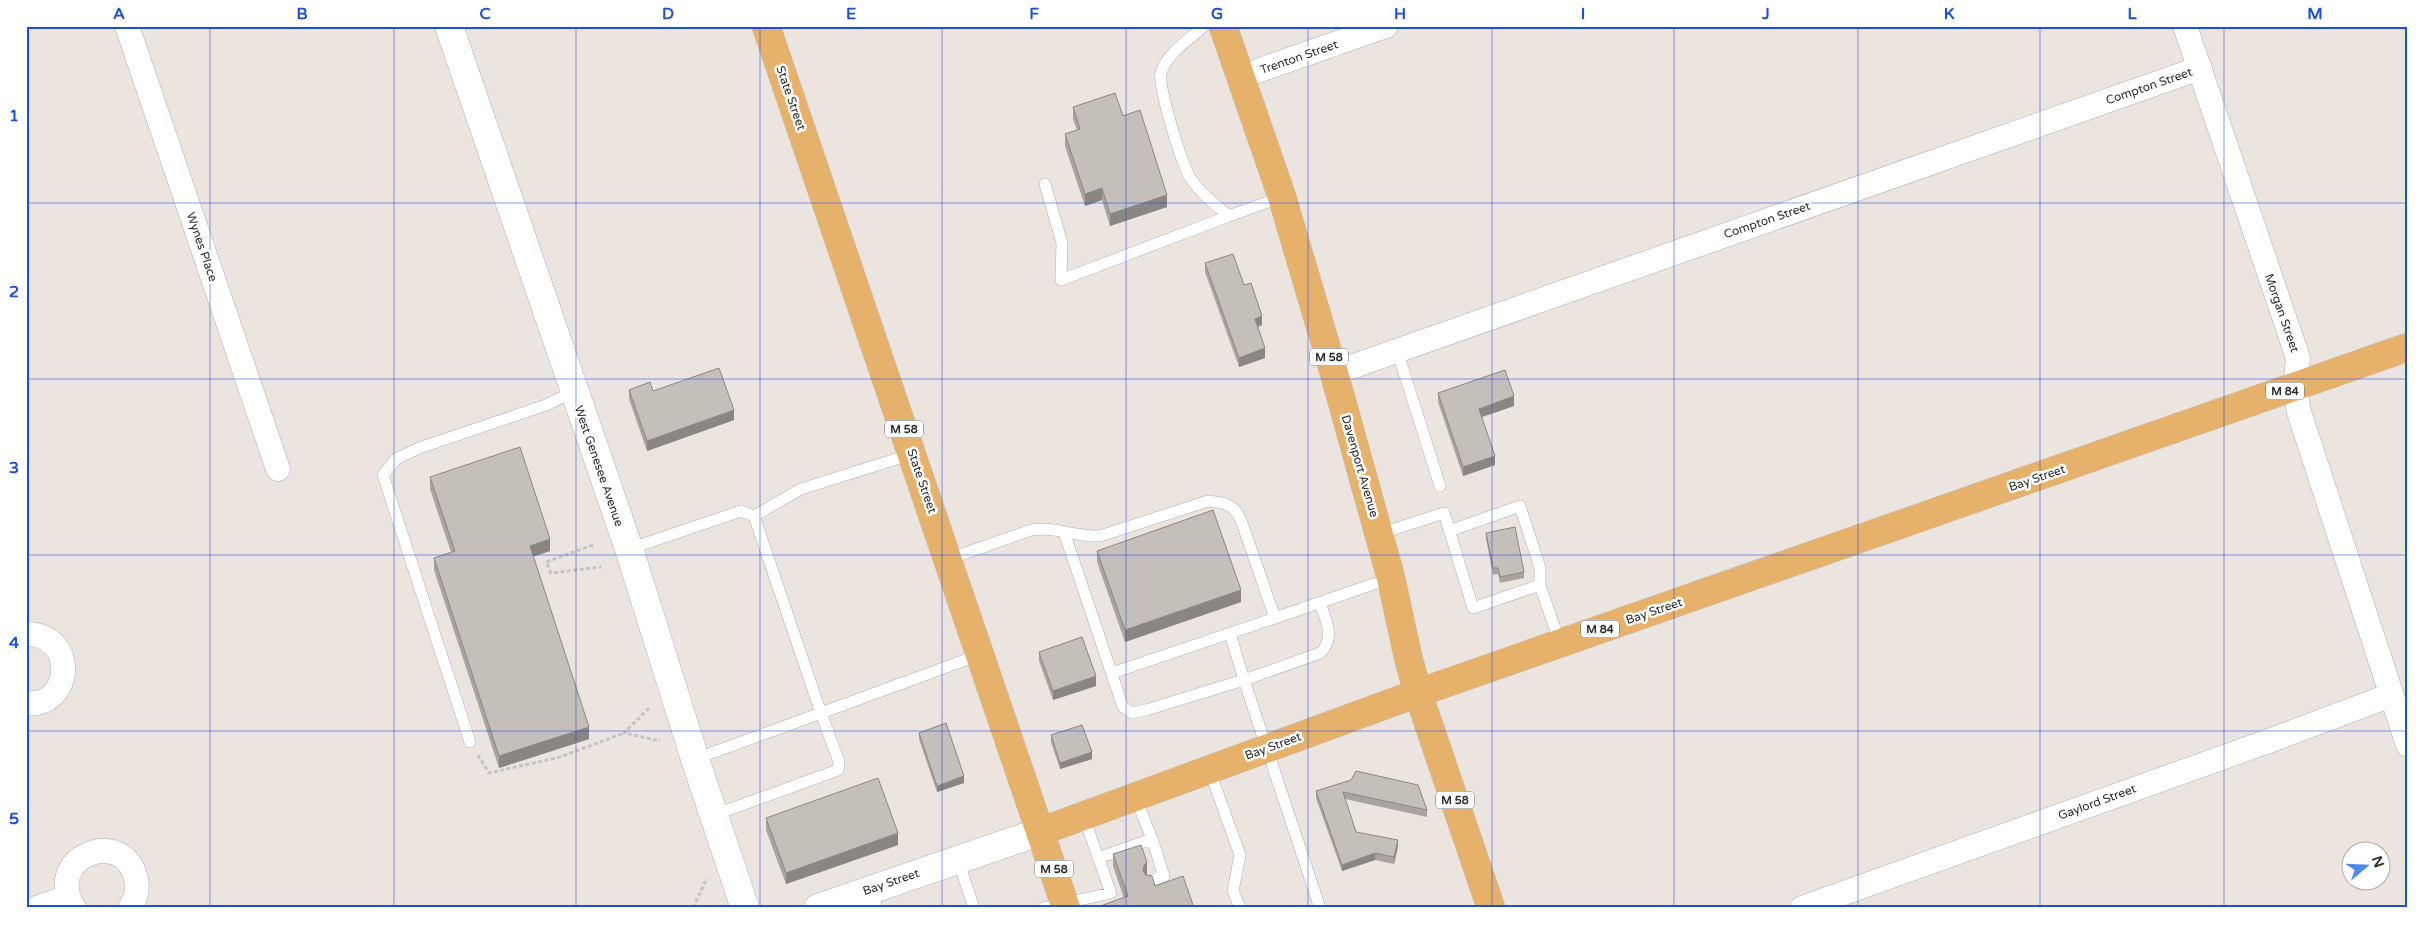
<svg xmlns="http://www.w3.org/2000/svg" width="2434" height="934" font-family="'Varela Round',sans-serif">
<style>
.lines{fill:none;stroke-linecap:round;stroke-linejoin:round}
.lane-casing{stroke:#abb0b7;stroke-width:12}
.street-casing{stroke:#abb0b7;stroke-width:25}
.secondary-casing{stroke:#abb0b7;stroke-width:29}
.primary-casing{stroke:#c4c4c4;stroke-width:29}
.path{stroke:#c4c4c4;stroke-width:3;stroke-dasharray:4 2.5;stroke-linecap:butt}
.lane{stroke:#fff;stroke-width:11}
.street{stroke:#fff;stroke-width:24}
.secondary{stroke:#fff;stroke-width:28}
.primary{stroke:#e5b16b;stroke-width:28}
.wall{fill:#a9a4a0}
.shaded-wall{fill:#8a8682}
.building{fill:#c5bfba;stroke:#8a8682}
.grid{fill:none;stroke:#1d4ed8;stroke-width:1;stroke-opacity:0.55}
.labels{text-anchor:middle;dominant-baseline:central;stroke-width:5;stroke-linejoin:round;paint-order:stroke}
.shield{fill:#fff;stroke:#6b6b6b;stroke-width:1}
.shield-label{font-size:11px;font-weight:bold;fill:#2b2b2b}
.street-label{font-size:12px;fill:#2b2b2b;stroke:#fff}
.neatline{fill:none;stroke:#1d4ed8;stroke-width:2}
.grid-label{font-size:16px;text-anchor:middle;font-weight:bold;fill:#1d4ed8}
</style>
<rect width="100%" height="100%" fill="#ece4df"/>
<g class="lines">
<g class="lane-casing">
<path id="lane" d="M1204,26C1189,40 1166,54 1161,73C1157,85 1183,168 1191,179C1201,194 1216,205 1229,216L1282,197
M1045,184L1062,243L1061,280L1229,216
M1397,350L1440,486
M754,516L801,489L912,454
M1449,531L1520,506L1540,568V585
M1064,532L1123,707L1132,713L1146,710L1244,680L1320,908
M1379,534L1444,513L1473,608L1540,585L1560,643
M629,549L741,511L754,516L821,713L695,759
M949,559L1031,530C1054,526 1076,537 1100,536L1208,501C1225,503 1233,503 1241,520L1275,618L1391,578
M1230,633L1244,680L1320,653C1336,638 1326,621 1320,603
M1112,673L1275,618
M470,742L383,475L396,459L419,448L546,405L573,392
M1209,769L1240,855L1233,891L1240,908
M714,815L838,770L839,762L821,713L979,655
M1098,858L1152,839L1135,796
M958,860L974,908
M1150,881L1164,876L1152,839
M871,890L877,908
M1043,908L1111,893L1083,815"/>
</g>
<g class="street-casing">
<path id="street" d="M127,26L278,469
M2185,26L2298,358L2295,388L2299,412L2408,745
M1240,77L1386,26
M1334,373L2200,68
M26,634C79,634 72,709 26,703
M36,908L68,897
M74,908C42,857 124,825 136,879C138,889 136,899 130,908
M1802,908L2266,742L2391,695"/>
</g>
<g class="secondary-casing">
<path id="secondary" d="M449,26L629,549L695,759L745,908
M818,908L1042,831"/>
</g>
<g class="primary-casing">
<path id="primary" d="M766,26L1066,908
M1223,26L1282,197L1334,373L1391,578L1408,657L1418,693L1491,908
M1042,831L1418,693L2408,347"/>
</g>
<path class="path" d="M593,545L546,562L551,573L601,567
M649,708L624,733L660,741
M478,755L489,773L560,757L624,733
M693,908L707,878"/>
<use href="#lane" class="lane"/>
<use href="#street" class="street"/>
<use href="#secondary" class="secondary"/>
<use href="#primary" class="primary"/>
</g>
<path class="wall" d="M1073,107L1123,116L1167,207L1110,226L1102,200L1085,206L1065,146V134L1077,130L1073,119Z
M1205,263L1244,285L1262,325L1258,327L1265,358L1239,367L1205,272Z
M629,390L653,391L734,420L647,451L629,399Z
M1438,393L1514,406L1481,417L1495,465L1463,476L1438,402Z
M430,477L550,551L533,556L589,739L499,768L434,570V558L451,552L430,489Z
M1486,533L1524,572V578L1500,583L1498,574L1493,575L1486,539Z
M1097,551L1241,602L1125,642L1097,562Z
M1039,652L1096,686L1053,700L1039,661Z
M919,733L964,783L937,792L919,739Z
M1051,735L1092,759L1060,769L1051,742Z
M1351,780L1427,810V817L1345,799L1356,832L1398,846L1394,864L1375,860L1342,871L1316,798V791Z
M766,818L898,845L786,884L766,830Z
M1113,854L1147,874L1146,875L1155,886L1194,908H1103V905L1124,898L1113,866Z"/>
<path class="shaded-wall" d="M1102,188V200L1085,206V194Z
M1167,195V207L1110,226V214Z
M1262,316V325L1255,328V319Z
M1265,348V358L1239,367V358Z
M1514,396V406L1479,418V409Z
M734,410V420L647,451V441Z
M1495,456V465L1463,476V467Z
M550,539V551L530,558V546Z
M1241,590V602L1125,642V630Z
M1096,676V686L1053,700V691Z
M589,727V739L499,768V756Z
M1092,752V759L1060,769V763Z
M964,776V783L937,792V786Z
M898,833V845L786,884V873Z
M1398,840V846L1394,864V857Z
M1375,853V860L1342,871V865Z
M1147,862V874L1144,877L1143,871L1144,865Z"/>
<path class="building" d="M1115,93L1123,116L1140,110L1167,195L1110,214L1102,188L1085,194L1065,134L1080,129L1073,107Z
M1233,254L1244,285L1251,283L1262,316L1255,319L1265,348L1239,358L1205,263Z
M719,368L734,410L647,441L629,390L650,382L653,391Z
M1505,370L1514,396L1479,409L1495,456L1463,467L1438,393Z
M520,447L550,539L530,546L589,727L499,756L434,558L455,551L430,477Z
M1213,510L1241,590L1125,630L1097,551Z
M1515,527L1524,572L1500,577L1498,568H1493L1486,533Z
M1082,637L1096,676L1053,691L1039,652Z
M946,723L964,776L937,786L919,733Z
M1082,725L1092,752L1060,763L1051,735Z
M1356,771L1418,785L1427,810L1343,792L1356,832L1398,840L1394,857L1375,853L1342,865L1316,791L1351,780Z
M878,778L898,833L786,873L766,818Z
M1141,845L1147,862L1144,865L1143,871L1146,875L1152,876L1155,886L1183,876L1194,908H1104L1103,905L1128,896L1113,854Z"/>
<path class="grid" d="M210,26V908M394,26V908M576,26V908M760,26V908M942,26V908M1126,26V908M1308,26V908M1492,26V908M1674,26V908M1858,26V908M2040,26V908M2224,26V908M26,203H2408M26,379H2408M26,555H2408M26,731H2408"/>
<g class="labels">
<g class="shield">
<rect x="1310" y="348.5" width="38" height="17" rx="4"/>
<rect x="2266" y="382.5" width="38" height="17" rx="4"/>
<rect x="885" y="420.5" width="38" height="17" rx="4"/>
<rect x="1581" y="620.5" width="38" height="17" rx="4"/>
<rect x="1436" y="791.5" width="38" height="17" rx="4"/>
<rect x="1035" y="860.5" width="38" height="17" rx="4"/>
</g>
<g class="shield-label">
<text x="1329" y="357">M 58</text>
<text x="2285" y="391">M 84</text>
<text x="904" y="429">M 58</text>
<text x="1600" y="629">M 84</text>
<text x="1455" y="800">M 58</text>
<text x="1054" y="869">M 58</text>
</g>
<g class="street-label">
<text transform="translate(1299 57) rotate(-19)">Trenton Street</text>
<text transform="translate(2149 86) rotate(-19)">Compton Street</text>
<text transform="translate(791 98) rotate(71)">State Street</text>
<text transform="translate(1767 220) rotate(-19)">Compton Street</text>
<text transform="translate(202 247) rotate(71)">Wynes Place</text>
<text transform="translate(2282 313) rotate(71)">Morgan Street</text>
<text transform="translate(599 466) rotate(71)">West Genesee Avenue</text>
<text transform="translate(1360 466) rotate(74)">Davenport Avenue</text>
<text transform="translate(2037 478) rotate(-19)">Bay Street</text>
<text transform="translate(922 481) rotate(71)">State Street</text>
<text transform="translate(1654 611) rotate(-19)">Bay Street</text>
<text transform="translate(1273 746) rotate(-20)">Bay Street</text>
<text transform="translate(2097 802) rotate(-20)">Gaylord Street</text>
<text transform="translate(891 882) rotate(-19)">Bay Street</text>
</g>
</g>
<rect width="2434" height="934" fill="none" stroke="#ffffff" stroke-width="55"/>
<g transform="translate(2366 866) rotate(71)"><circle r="24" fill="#ffffff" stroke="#aaaaaa"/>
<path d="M0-4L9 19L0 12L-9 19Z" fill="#4e89ea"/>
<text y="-8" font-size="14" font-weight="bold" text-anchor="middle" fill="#2b2b2b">N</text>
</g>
<rect x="28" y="28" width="2378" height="878" class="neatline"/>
<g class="grid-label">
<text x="119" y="19">A</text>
<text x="302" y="19">B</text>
<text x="485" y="19">C</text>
<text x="668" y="19">D</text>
<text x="851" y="19">E</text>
<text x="1034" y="19">F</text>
<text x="1217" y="19">G</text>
<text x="1400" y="19">H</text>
<text x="1583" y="19">I</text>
<text x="1766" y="19">J</text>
<text x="1949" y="19">K</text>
<text x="2132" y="19">L</text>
<text x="2315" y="19">M</text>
<text x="14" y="121">1</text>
<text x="14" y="297">2</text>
<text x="14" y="473">3</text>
<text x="14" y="648">4</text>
<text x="14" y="824">5</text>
</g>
</svg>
